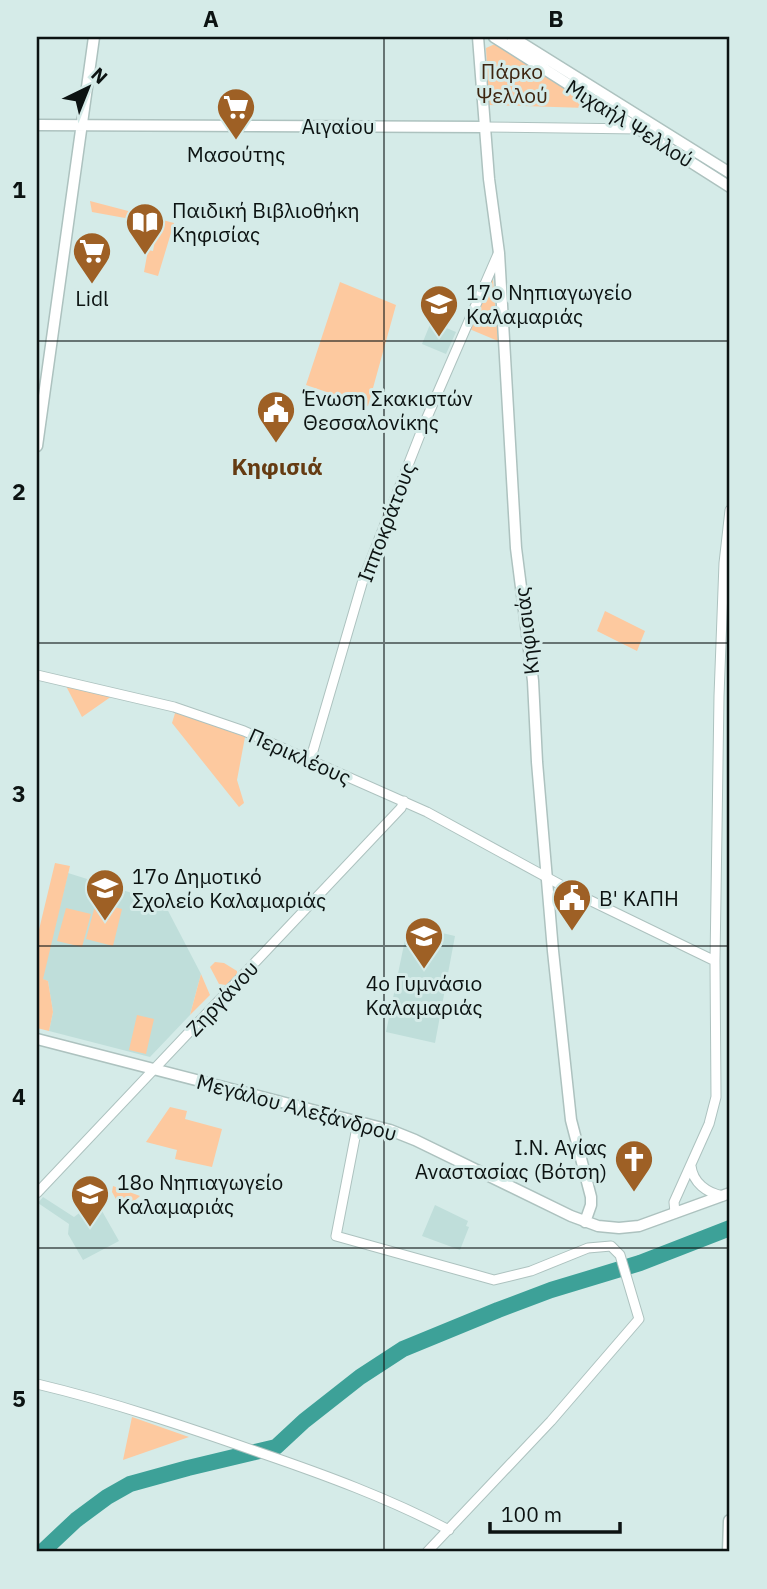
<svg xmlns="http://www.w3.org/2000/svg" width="767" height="1589" font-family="'IBM Plex Sans',sans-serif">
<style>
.built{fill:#bfdeda}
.green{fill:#fdc99f}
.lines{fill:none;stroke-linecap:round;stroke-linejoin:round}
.river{stroke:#3da198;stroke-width:16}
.minor-casing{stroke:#adc2bf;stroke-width:11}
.major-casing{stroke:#adc2bf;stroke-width:13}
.highway-casing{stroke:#adc2bf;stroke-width:15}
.minor{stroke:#fff;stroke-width:9}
.major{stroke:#fff;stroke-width:10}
.highway{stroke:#fff;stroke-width:12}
.grid{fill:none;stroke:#0c1312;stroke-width:2;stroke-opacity:0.55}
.labels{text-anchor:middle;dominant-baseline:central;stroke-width:6;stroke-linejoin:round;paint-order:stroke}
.park-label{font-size:21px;fill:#3c240f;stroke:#d5ebe8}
.street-label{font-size:21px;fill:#0c1312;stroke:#d5ebe8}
.poi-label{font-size:21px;fill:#0c1312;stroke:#d5ebe8;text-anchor:start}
.neighbourhood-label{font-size:23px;font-weight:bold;fill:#653b12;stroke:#d5ebe8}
.neatline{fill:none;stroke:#0c1312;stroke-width:2.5}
.grid-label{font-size:23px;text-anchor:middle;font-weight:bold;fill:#0c1312}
</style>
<rect width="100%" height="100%" fill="#d5ebe8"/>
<path class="built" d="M431,322L438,328L444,327L456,332L446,354L422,344Z
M68,873L164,903L201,974L190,1015L150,1057L49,1031L53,1012L48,981L42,979Z
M408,925L455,936L435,1043L386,1032Z
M43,1197L74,1217L82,1211H102L119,1241L83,1260L68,1234L69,1224L38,1203Z
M435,1205L468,1221L466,1226L469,1227L460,1250L422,1236Z"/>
<path class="green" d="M495,44L587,103L586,108L489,105L486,48Z
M90,201L174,223L158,276L144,272L148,250L153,251L158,224L92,212Z
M492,267L498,341L467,328Z
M340,282L396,305L368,406L306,385Z
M605,611L645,631L637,651L597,631Z
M66,686L112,696L82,717Z
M176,710L245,737L237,780L244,803L239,807L172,723Z
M55,863L70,866L43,979L48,981L53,1012L49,1031L37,1028V938Z
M96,902L122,909L113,946L86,939Z
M66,908L91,914L82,947L57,941Z
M215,962L224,963L237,971V974L226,985L219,984L210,967Z
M201,974L210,995L190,1015Z
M137,1015L154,1019L146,1054L129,1050Z
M170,1107L187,1111L185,1119L222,1129L212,1167L175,1159L177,1150L146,1142Z
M113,1186L140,1196L139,1197L122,1210L112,1192Z
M132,1417L189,1437L123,1460Z"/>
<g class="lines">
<path class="river" d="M42,1552L76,1520L107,1497L130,1484L188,1468L276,1447L304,1421L360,1377L403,1349L498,1310L551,1290L640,1263L730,1228"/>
<g class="minor-casing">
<path id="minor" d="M485,127L639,129
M37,675L174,707L244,731L427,812L581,896L715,961
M310,761L363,580L425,422L498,254
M358,1122L336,1236L494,1280L531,1271L588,1248L611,1246L620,1255L639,1319L551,1421L427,1552
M691,1166C693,1183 707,1193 723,1196
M37,1193L366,845L401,808L404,801
M675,1213L674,1202L709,1124L716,1097L715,961L719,696L724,563L730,510
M37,1384C113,1402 187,1427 261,1453C325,1475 388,1498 449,1530"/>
</g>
<g class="major-casing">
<path id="major" d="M478,37L489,179L499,253L516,548L533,681L537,762L553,951L571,1120L591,1197V1205L585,1222
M494,37L730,187
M512,37L730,173
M37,125L485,127
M37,446L94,37
M37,1039L390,1130L415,1140L571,1216L598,1226L619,1228L639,1226L730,1193"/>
</g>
<g class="highway-casing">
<path id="highway" d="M729,1552L730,1521"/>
</g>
<use href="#minor" class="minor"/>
<use href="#major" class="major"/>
<use href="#highway" class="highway"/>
</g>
<path class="grid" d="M384,37V1552M37,341H730M37,643H730M37,946H730M37,1248H730"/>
<defs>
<g id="supermarket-pin" transform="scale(2.0125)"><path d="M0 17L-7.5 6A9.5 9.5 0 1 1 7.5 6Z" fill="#9e6025" stroke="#d5ebe8"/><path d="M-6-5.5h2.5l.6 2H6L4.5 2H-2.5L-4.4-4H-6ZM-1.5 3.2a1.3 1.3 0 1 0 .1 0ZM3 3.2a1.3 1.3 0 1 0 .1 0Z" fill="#fff"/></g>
<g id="library-pin" transform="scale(2.0125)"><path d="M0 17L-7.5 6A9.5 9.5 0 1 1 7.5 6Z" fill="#9e6025" stroke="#d5ebe8"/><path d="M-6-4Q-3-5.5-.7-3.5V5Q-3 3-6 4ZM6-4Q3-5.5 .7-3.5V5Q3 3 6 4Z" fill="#fff"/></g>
<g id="school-pin" transform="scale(2.0125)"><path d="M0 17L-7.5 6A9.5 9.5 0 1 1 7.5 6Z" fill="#9e6025" stroke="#d5ebe8"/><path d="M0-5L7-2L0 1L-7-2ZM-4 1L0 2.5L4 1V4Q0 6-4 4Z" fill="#fff"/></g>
<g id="civic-pin" transform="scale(2.0125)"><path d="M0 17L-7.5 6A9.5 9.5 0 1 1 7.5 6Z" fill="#9e6025" stroke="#d5ebe8"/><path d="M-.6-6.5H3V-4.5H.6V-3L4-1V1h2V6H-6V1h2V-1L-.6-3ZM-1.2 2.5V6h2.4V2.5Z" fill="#fff"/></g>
<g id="church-pin" transform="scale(2.0125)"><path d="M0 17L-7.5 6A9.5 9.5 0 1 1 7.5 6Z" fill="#9e6025" stroke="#d5ebe8"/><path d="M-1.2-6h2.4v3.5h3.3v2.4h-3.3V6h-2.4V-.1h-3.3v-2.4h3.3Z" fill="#fff"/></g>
</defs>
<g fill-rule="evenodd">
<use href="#supermarket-pin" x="236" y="107"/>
<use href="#library-pin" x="145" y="222"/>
<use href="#supermarket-pin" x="92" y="251"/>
<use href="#school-pin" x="439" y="304"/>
<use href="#civic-pin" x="276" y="410"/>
<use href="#school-pin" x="105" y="888"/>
<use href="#civic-pin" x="572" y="898"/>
<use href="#school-pin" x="424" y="936"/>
<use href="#church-pin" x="634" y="1159"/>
<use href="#school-pin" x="90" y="1194"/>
</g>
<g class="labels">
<g class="park-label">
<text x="512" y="71">Πάρκο<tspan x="512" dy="24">Ψελλού</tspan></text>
</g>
<g class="street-label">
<text transform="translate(630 123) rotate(32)">Μιχαήλ Ψελλού</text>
<text x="338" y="126">Αιγαίου</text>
<text transform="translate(386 522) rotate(-69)">Ιπποκράτους</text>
<text transform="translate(526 631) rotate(-97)">Κηφισιάς</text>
<text transform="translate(300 756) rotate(24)">Περικλέους</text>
<text transform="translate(222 998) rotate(-47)">Ζηργάνου</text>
<text transform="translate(297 1107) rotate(15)">Μεγάλου Αλεξάνδρου</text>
</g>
<g class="poi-label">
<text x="236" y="154" text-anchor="middle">Μασούτης</text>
<text x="172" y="210">Παιδική Βιβλιοθήκη<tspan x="172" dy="24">Κηφισίας</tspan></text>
<text x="466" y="292">17ο Νηπιαγωγείο<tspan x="466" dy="24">Καλαμαριάς</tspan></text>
<text x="92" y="298" text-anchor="middle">Lidl</text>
<text x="303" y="398">Ένωση Σκακιστών<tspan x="303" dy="24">Θεσσαλονίκης</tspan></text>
<text x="132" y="876">17ο Δημοτικό<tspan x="132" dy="24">Σχολείο Καλαμαριάς</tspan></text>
<text x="599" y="898">Β' ΚΑΠΗ</text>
<text x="424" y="983" text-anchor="middle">4ο Γυμνάσιο<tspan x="424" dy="24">Καλαμαριάς</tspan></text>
<text x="607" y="1147" text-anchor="end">Ι.Ν. Αγίας<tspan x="607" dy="24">Αναστασίας (Βότση)</tspan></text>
<text x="117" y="1182">18ο Νηπιαγωγείο<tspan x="117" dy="24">Καλαμαριάς</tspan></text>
</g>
<g class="neighbourhood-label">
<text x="277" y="466">Κηφισιά</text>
</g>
</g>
<rect width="767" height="1589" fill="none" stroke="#d5ebe8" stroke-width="77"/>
<g transform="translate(88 88) rotate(43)" stroke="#d5ebe8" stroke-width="5" paint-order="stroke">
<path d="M0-5L12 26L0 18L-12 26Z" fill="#0c1312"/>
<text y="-10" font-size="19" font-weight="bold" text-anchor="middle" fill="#0c1312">N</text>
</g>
<path d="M490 1522v10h130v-10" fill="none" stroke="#0c1312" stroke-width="3.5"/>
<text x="501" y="1522" font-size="21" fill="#0c1312" stroke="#d5ebe8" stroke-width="5" paint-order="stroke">100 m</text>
<rect x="38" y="38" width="690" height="1512" class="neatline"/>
<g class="grid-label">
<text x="211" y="27">A</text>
<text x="556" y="27">B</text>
<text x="19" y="198">1</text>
<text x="19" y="500">2</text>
<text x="19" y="802">3</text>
<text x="19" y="1105">4</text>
<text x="19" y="1407">5</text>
</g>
</svg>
